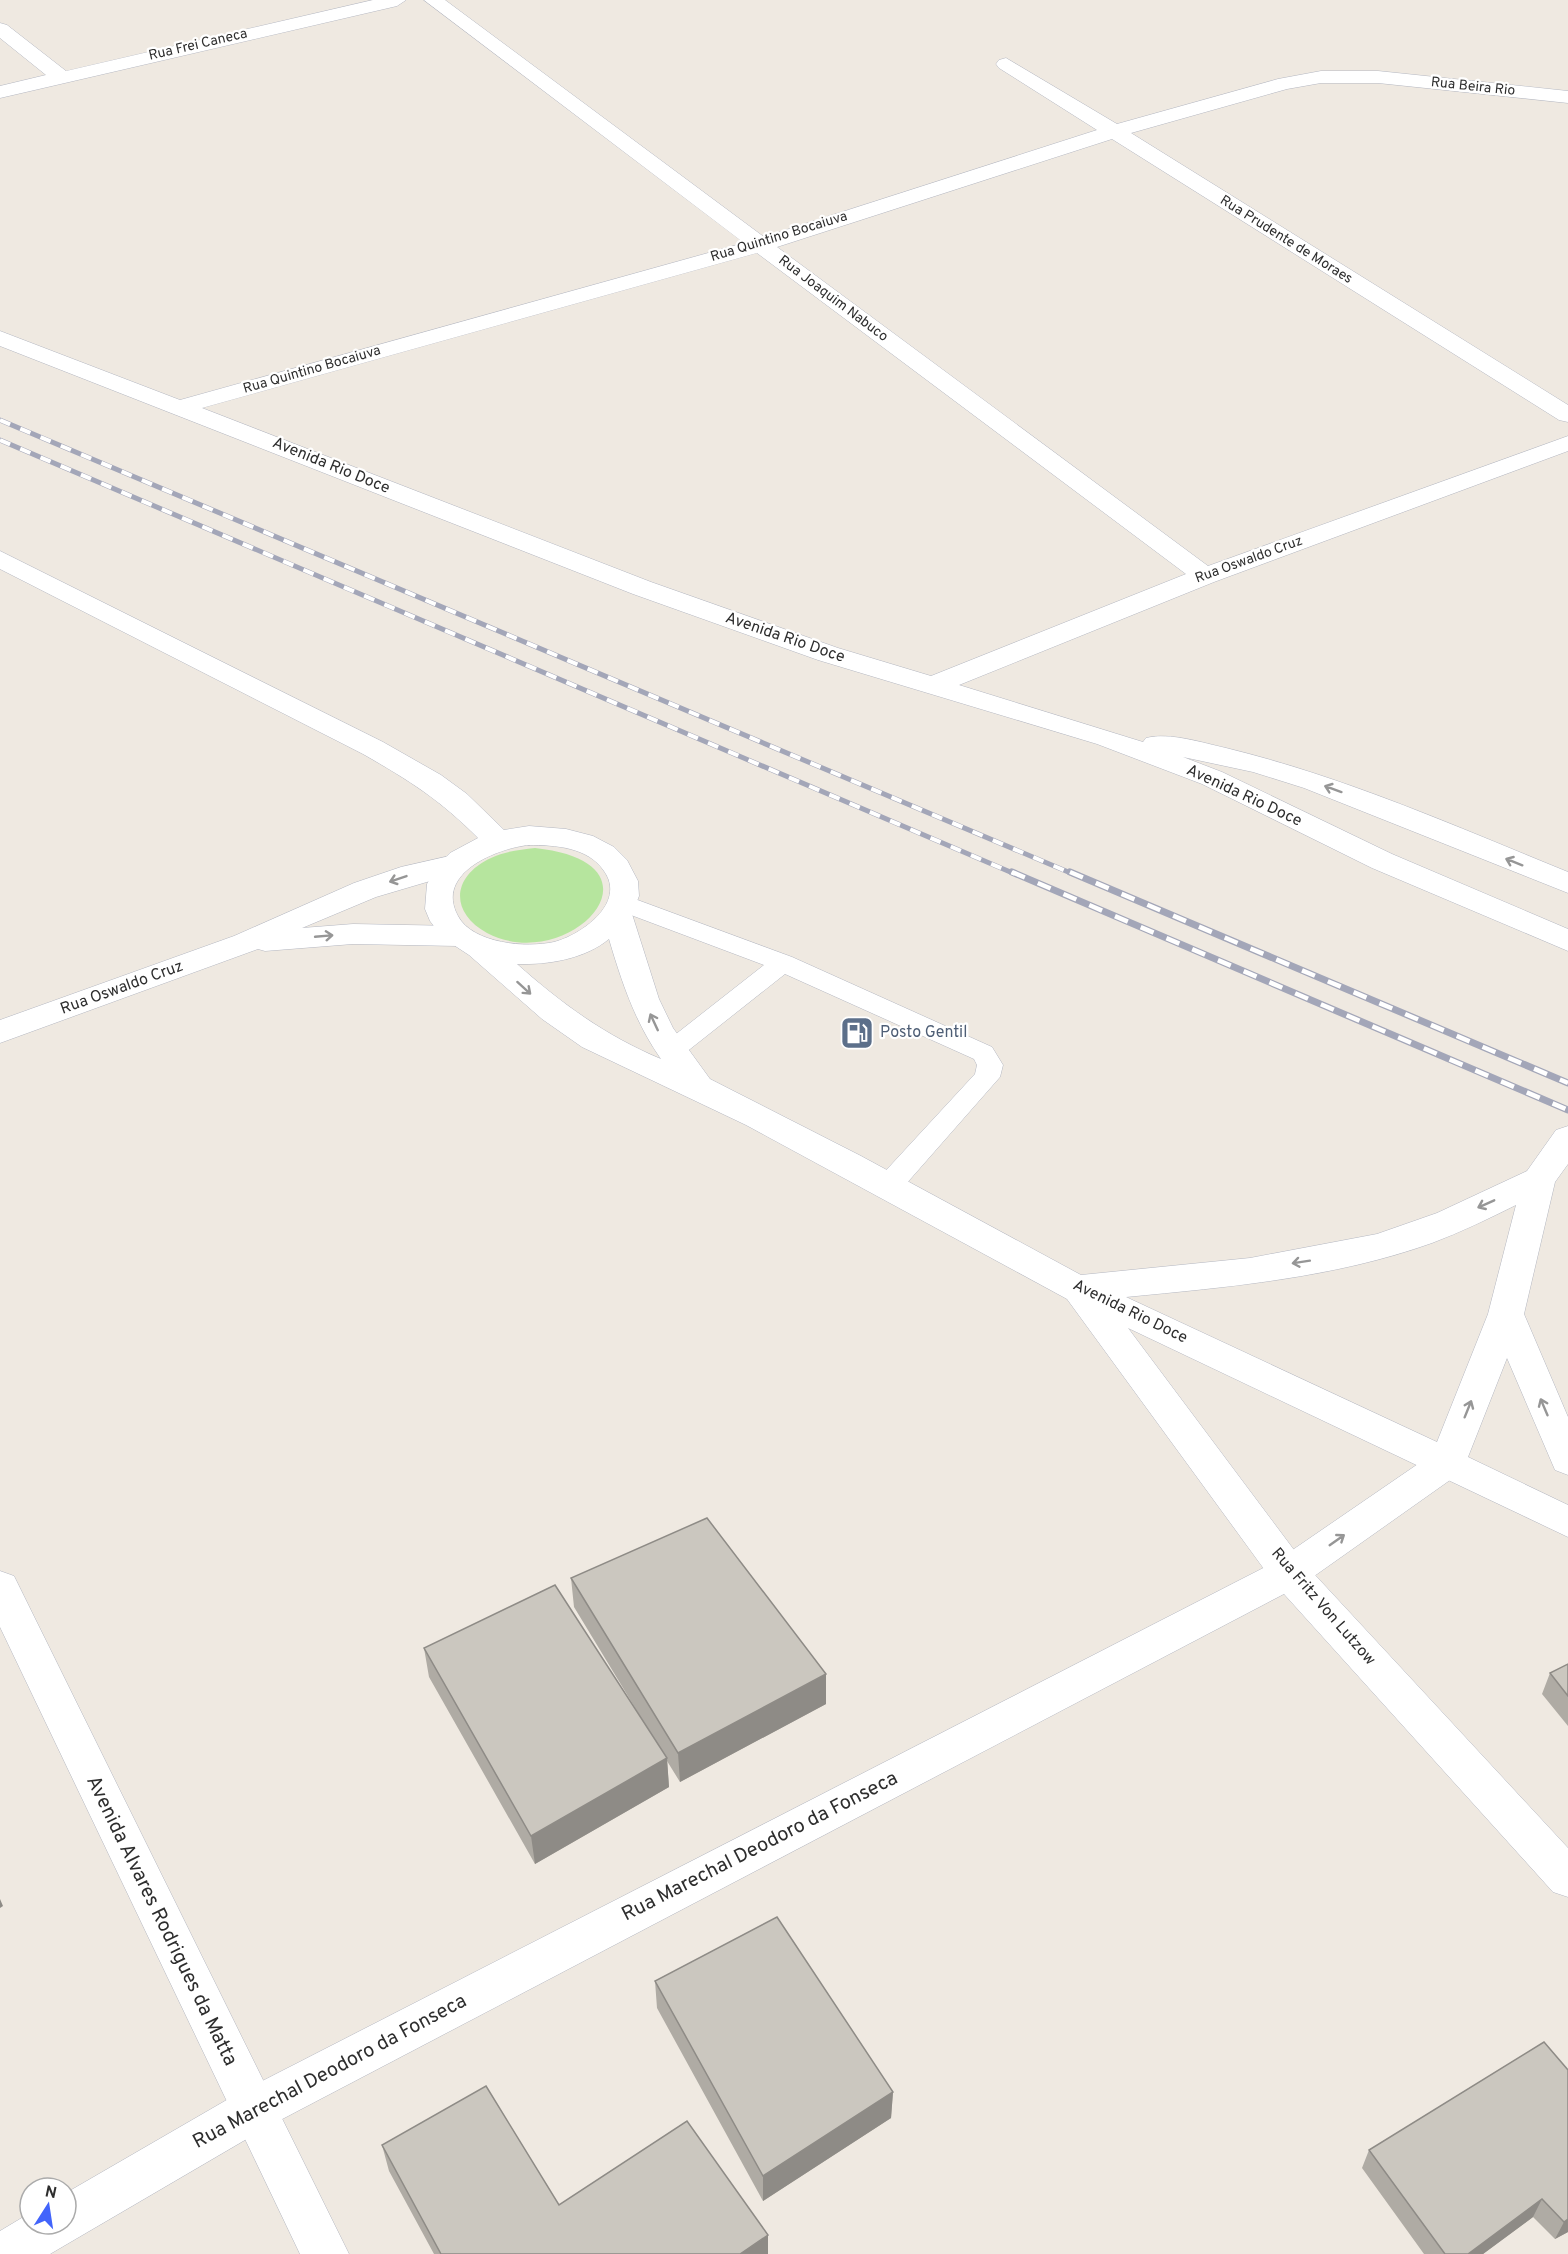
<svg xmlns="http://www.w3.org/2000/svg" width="1568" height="2254" font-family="Overpass,sans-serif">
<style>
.green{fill:#b6e59e}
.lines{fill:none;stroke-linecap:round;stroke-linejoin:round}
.lane-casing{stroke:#b4b7c1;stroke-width:1}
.street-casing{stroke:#b4b7c1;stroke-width:1}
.secondary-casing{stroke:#b4b7c1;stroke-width:1}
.lane{fill:#fff;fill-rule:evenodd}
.street{fill:#fff;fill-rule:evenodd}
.secondary{fill:#fff;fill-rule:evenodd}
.rail-far1-casing{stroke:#a3a6b8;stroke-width:5}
.rail-casing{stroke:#a3a6b8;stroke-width:7}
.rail-far1{stroke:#fff;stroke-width:4;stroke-dasharray:11;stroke-linecap:butt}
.rail{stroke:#fff;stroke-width:4.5;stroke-dasharray:14;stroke-linecap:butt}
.wall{fill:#afaba4}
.shaded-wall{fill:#8e8b86}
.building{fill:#cbc7bf;stroke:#8e8b86;stroke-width:1.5}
.oneway{stroke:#969696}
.labels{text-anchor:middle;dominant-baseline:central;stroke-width:4.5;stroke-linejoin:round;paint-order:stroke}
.far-street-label{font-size:14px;fill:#2e2e2e;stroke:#fff}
.street-label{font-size:16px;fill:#2e2e2e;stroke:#fff}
.service-label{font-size:16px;fill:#4e5e75;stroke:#fff;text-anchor:start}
.near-street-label{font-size:20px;fill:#2e2e2e;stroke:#fff}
</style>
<rect width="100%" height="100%" fill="#efe9e1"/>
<path class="green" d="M535,848C675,863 569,976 487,933C449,912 452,876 491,858C505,851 520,850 535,848Z"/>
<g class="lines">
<g class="lane-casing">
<path id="lane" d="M624,895L792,957L992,1047L1003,1065L1000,1077L899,1192L889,1195L879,1192L875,1185L879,1178L975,1074L977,1065L974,1059L785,974L680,1057L671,1060L662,1057L658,1051L662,1045L764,965L615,909L612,903L615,897Z"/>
</g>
<g class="street-casing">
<path id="street" d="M373,0H406L397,6L0,98V86L46,75L0,38V23L7,25L66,71Z
M424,0H445L764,237L1097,130L999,68L996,64L999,60L1006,58L1117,124L1278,79L1321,71H1378L1568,91V103L1378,83H1321L1287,89L1131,133L1568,405V422L1559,420L1112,139L777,247L1208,566L1568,436V451L1214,582L959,685L1143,742L1146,738C1170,732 1203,743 1226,748C1345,777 1455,826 1568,872V893L1304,788L1253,772L1183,757L1222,772L1392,854L1568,929V951L1372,868L1202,784L1097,744L818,660L633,594L0,346V331L180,400L744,243ZM757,253L1186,574L931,676L838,648L651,582L202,408Z
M454,855L464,857L469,864L464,871L376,897L302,928L353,924L458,926L469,929L473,936L469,943L458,946L353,944L265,951L258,949L0,1043V1020L234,936L354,883L401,867Z
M1447,1448L1460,1453L1466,1463L1460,1473L1303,1584L269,2126L50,2254H0V2231L30,2213V2224H66V2193L237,2094L1275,1562L1434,1453Z"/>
</g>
<g class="secondary-casing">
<path id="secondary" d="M0,551L383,742L441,775L467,794L504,830L529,826L566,829L593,836L614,847L627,860L638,881L639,896L632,914L659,999L673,1028L710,1079L861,1156L1081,1275L1250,1258L1377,1234L1437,1213L1527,1171L1556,1130L1568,1126V1164L1555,1182L1524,1314L1568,1417V1475L1555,1470L1507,1358L1468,1457L1568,1505V1537L1128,1328L1303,1562L1568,1848V1897L1553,1892L1275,1584L1067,1299L746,1125L582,1047L542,1019L469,955L443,938L430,921L425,909L427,884L437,866L450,853L478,838C439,799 410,781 363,754L0,569ZM529,845C555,845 588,847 604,871C627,903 581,935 554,942C527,948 473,944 458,916C434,873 498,848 529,845ZM609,939C622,983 635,1022 661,1059C606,1036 562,1004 517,964C548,965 585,959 609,939ZM1516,1205L1488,1314L1437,1442L1126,1297C1229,1287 1334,1278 1432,1243C1461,1232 1488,1219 1516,1205Z
M0,1571L14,1576L349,2254H300L0,1627Z"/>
</g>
<use href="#lane" class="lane"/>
<use href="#street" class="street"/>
<use href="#secondary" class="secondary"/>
<g class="rail-far1-casing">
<path id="rail-far1" d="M0,420L1073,874
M0,440L1015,874"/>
</g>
<g class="rail-casing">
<path id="rail" d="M1012,872L1568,1110
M1070,872L1568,1083"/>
</g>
<use href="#rail-far1" class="rail-far1"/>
<use href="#rail" class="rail"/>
</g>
<path class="wall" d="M571,1578L826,1704L680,1782L667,1761L669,1787L535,1864L429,1677L424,1648L640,1716L574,1607Z
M1568,1664V1726L1542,1694L1550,1673Z
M655,1981L893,2092L891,2118L763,2201L657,2008Z
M1568,2070V2232L1555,2239L1533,2217L1483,2254H1424L1362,2168L1369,2150Z
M382,2145L559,2205L768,2254H434L389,2171Z"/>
<path class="shaded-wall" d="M826,1674V1704L680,1782L678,1753Z
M667,1758L669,1787L535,1864L531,1836Z
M0,1899L3,1906L0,1908Z
M893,2092L891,2118L763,2201V2176Z
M1542,2199L1533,2217L1483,2254H1468Z
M1568,2219V2232L1555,2239L1564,2222Z
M768,2235V2254H740Z"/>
<path class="building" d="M707,1518L826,1674L678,1753L571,1578Z
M555,1585L667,1758L531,1836L424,1648Z
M1568,1664V1696L1550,1673Z
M777,1917L893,2092L763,2176L655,1981Z
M1544,2042L1568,2070V2219L1564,2222L1542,2199L1468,2254H1445L1369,2150Z
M486,2086L559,2205L687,2121L768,2235L740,2254H441L382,2145Z"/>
<defs><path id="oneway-shaft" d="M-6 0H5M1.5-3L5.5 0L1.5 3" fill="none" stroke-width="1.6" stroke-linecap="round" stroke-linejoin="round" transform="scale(1.5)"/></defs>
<g class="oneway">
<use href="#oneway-shaft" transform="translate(1333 789) rotate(-160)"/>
<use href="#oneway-shaft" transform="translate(1514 862) rotate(-158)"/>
<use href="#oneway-shaft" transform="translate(398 879) rotate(161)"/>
<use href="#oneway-shaft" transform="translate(324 936) rotate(-5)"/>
<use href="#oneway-shaft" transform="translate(524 988) rotate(42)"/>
<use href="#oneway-shaft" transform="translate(654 1022) rotate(-115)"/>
<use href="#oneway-shaft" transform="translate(1486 1204) rotate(156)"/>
<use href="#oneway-shaft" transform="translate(1301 1262) rotate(171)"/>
<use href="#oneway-shaft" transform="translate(1544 1407) rotate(-113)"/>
<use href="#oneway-shaft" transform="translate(1468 1409) rotate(-68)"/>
<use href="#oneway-shaft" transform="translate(1337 1540) rotate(-35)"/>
</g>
<defs>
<g id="fuel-square" transform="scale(1.725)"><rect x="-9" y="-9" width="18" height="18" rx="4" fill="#5c6f8a" stroke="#fff"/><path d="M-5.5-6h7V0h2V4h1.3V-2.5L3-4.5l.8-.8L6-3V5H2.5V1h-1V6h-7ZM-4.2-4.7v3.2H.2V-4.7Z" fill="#fff"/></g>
</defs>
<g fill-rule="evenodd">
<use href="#fuel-square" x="857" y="1033"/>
</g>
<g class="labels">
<g class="far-street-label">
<text transform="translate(198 45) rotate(-13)">Rua Frei Caneca</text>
<text transform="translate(1473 87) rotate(6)">Rua Beira Rio</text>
<text transform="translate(779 237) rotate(-17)">Rua Quintino Bocaiuva</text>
<text transform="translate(1286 240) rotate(32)">Rua Prudente de Moraes</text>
<text transform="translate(833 299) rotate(37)">Rua Joaquim Nabuco</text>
<text transform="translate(312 370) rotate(-16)">Rua Quintino Bocaiuva</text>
<text transform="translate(1249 560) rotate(-20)">Rua Oswaldo Cruz</text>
</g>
<g class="street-label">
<text transform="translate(331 466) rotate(22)">Avenida Rio Doce</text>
<text transform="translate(785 638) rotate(19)">Avenida Rio Doce</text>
<text transform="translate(1244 796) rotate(25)">Avenida Rio Doce</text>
<text transform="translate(122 988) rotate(-20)">Rua Oswaldo Cruz</text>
<text transform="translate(1130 1312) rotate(26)">Avenida Rio Doce</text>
<text transform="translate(1323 1607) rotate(49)">Rua Fritz Von Lutzow</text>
</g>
<g class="service-label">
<text x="880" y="1033">Posto Gentil</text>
</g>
<g class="near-street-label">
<text transform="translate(760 1847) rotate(-27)">Rua Marechal Deodoro da Fonseca</text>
<text transform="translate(161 1921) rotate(64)">Avenida Alvares Rodrigues da Matta</text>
<text transform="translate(330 2072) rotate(-28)">Rua Marechal Deodoro da Fonseca</text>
</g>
</g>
<g transform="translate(48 2206) rotate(12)"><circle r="28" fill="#ffffff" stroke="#ababab" stroke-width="1.5"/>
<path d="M0-4.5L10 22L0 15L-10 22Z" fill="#4264fb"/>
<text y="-9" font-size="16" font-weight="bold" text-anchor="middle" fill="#2e2e2e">N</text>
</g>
</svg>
